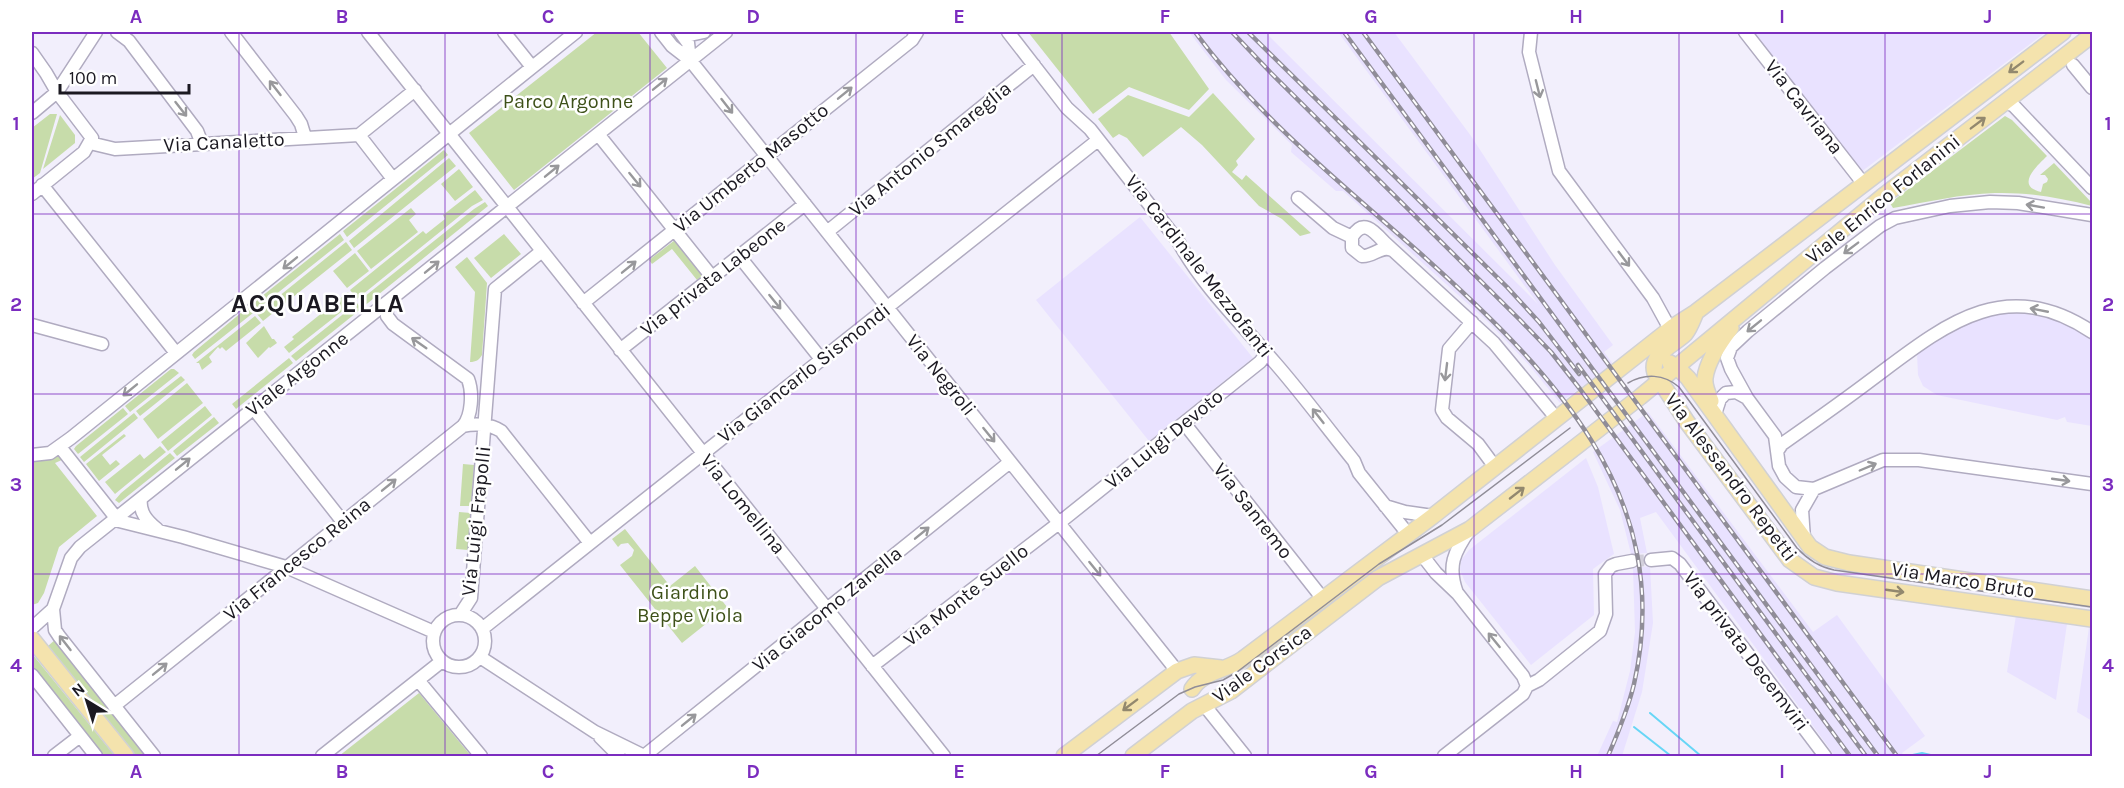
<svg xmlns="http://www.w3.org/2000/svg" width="2124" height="788" font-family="Karla,sans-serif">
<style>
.built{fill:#e9e2ff}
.green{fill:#c7dcaa}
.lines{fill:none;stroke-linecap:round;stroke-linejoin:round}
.stream{stroke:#67d6f6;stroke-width:2}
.minor-tunnel{stroke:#d2cfdb;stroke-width:12;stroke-dasharray:12 6;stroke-linecap:butt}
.minor-casing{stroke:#b0abc0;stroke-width:15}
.major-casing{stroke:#d1d1d3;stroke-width:18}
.minor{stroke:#fff;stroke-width:12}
.major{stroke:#f4e3ad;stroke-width:15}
.tram{stroke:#908d98;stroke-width:1.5}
.rail-casing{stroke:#908d98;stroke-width:4.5}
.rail{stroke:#fff;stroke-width:2;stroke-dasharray:7;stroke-linecap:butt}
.oneway{stroke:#92886e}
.oneway2{stroke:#98989b}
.grid{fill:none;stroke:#7b2cbf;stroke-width:1.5;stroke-opacity:0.55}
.labels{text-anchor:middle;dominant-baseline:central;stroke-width:5;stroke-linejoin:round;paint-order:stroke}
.park-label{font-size:20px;fill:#3e5119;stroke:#fff}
.street-label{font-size:20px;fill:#1b1921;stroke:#fff}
.district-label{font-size:26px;font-weight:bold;letter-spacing:1.5px;fill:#1b1921;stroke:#fff}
.neatline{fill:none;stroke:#7b2cbf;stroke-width:2}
.grid-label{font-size:20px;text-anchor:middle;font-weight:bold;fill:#7b2cbf}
</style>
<rect width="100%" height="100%" fill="#f2effc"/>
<path class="built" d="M1189,32H1265L1538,304L1338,32H1394L1471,136L1555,265L1613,345L1604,352L1613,364L1560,403L1529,365L1488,322L1343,191H1336L1291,152L1292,145L1226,80Z
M1750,32H2046L1861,172Z
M1140,217L1253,358L1149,441L1036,300Z
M2020,313L2056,320L2077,329L2092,339V426L2067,422L2065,417L2057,420L1937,395L1923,386L1918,375L1917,353L1945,333L1949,335L1953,328L1973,320L1995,314Z
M1648,412L1813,632L1837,615L1925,736L1902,753L1904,756H1835L1656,512L1640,518L1647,553L1631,554L1620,510L1593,452Z
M1586,458L1598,487L1614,554L1593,569L1594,615L1531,665L1465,582L1460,570L1461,560L1469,550Z
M1650,566L1653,623L1642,692L1622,756H1597L1613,721L1617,722L1630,671L1635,632L1633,568Z
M2017,609L2068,617L2056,700L2007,672Z
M2090,620H2092V721L2077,712Z"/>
<path class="green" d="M597,32H638L667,68L514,190L469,133Z
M1028,32H1169L1209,89L1189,110L1129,87L1093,114Z
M1213,93L1255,139L1236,161L1238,165L1232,172L1242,180L1246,175L1311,233L1300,236L1282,219L1259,206L1202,145L1181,127L1143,157L1127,138L1119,134L1113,138L1098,119L1128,95L1189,117Z
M50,114H57L40,173L32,179V128Z
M60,115L75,135V143L43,169Z
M2005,116L2012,120L2047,156C2038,165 2014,186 2041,192L2043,184L2047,182L2048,179L2045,175H2040L2054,163L2092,203V206C2060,198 2028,192 1995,193C1961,194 1927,202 1893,208L1890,203Z
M444,150L448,155L347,237L343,231Z
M449,158L456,166L354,248L349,241Z
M459,169L473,187L455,201L441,184Z
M475,190L483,200L472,206L357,299L350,290L423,231L426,234L445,219L443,215Z
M485,202L488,206L363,307L359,301L474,209Z
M411,208L416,214L409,220L418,232L371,269L357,251Z
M340,234L344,240L255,311L251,305Z
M504,234L521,254L491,278L474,258Z
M675,240L703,275L697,280L672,249L652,264L649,260Z
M346,242L352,250L263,321L257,314Z
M355,253L369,271L347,288L333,271Z
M467,257L487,283L482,355C479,360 476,362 470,362L475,292L455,267Z
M348,292L355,301L289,353L284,347L294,339L292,337Z
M357,303L361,309L296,361L291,356Z
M248,307L253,313L195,359L192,355L194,352Z
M255,316L261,323L226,351L222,347L220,349L218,347L209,357L212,362L202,370L199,363H196Z
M264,326L272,339H274L277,343L270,348L269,347L258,358L246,343Z
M289,358L293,363L236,409L232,404Z
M171,369H174L179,373L130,412L125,406Z
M181,376L185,380L140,416L136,411Z
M187,383L203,403L158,439L143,419Z
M205,406L212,415L168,451L161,442Z
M123,408L128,414L78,454L74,449L76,446Z
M134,413L138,418L84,462L80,457Z
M214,417L219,423L177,456L173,451Z
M124,434L126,436L102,455L110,465L116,460L120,464L99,481L86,464Z
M160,446L166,452L115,494L105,482L140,454L144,459Z
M170,453L175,458L119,503L115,500L121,493Z
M59,456L64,459L55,463L97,516L59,547L44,593L38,603L32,605V461L46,460Z
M463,464L474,465L471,506H460Z
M459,512L471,513L468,550L456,549Z
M625,529L670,586L695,566L727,607L682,643L620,565L632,556L634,550L628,543L621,544L618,547L612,539Z
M56,639L149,756H136L48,646Z
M33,655L115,756H103L32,667V656Z
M419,693L471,756H339Z"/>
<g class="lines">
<path class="stream" d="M1650,713L1701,756
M1634,727L1671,756
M1908,756L1922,753L1935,756"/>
<path class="minor-tunnel" d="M1632,561L1651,560"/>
<g class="minor-casing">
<path id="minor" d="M117,32L129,41L197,131L202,144
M231,32L296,116L301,124L305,137
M368,32L944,756
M504,32L532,67
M661,32L672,46L690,60L1177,671
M680,32L688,43L690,60
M1008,32L1067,108L1090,129L1178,241C1203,287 1242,324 1276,364C1303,395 1328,429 1354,461L1359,473L1408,534
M1531,32L1529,52L1559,171L1653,298L1670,329
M1745,32L1863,183
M685,36L704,32
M32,53L46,73L57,92L92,138L84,152L32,194
M2073,65L2092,88
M2003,103H2009L2014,106L2092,188
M32,113L57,92L96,32
M598,134L712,277
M359,135L415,90
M359,135L393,179
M90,143L115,149L359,135
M42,185L176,353
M1298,198L1333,228L1352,237
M2092,215L2018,203L1990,202L1950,206L1895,218L1880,226L1825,268L1748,331L1731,347L1727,358L1731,369L1747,398L1775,436L1779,466L1785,477L1796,487L1814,489L1883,460H1919L2092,484
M827,232L1034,65
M1392,250C1381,245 1373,257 1362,256L1352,248V237C1363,218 1374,231 1384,242L1494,343L1557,419
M739,256L821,359
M583,303L912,40L917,32
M386,304L387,316L393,324L468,379C473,392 472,416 463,426
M1472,322L1449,349L1442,410L1447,418L1478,444L1495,467
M32,325L102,344
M620,350L805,204
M254,409L343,522
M1715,414L1720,399L1726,393L1736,392L1747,398
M1184,423L1323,599
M60,447L113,514L115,520
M1778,450L1782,444C1812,423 1842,402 1871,380C1942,327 2004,273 2092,332
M32,455L50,453L71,438L576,32
M141,499C139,512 147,521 157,529
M1385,506L1405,512L1433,516
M115,520L183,537L286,567L434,632
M1804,539L1802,510L1814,489
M1422,555L1436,573L1458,594L1523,676L1527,686
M1651,560L1672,558L1680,564L1825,756
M1457,593C1447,566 1454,552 1470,529
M53,609L55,630L59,636L154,756
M433 641a26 26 0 1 1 52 0a26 26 0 1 1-52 0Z
M460,615L471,598L495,289L542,251
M32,628L53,609L71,558L80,547L726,32
M482,629L1098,140
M480,657L595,732L644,756
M872,666L1059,523L1260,362L1267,353
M32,675L96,756
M418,680L481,756
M114,706L463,426C475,423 490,424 501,431L590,543
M1205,706L1245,756
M600,737L619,756
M54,756L80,736
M322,756L442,661
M644,756L1010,462
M1444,756L1523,694L1527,686L1539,680L1600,631L1606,614L1605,574L1611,566L1616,564L1632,561"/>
</g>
<g class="major-casing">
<path id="major" d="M1696,312C1693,319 1690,328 1685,334C1674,345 1649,354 1655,373L1687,422L1790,560L1814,577L1837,583L2092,619
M1670,363L1678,368L1688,378L1810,547L1825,557L1849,563L2092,599
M1711,401C1708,394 1704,386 1705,378C1707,362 1721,341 1731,328
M32,639L126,756
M1192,689C1203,671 1226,671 1243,659L1433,516L1674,326L1696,312L2063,32
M1064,756L1177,671L1194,665L1221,668
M1133,756L1192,711L1231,691L1378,578L1470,529L1640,397L1882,197L2092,35"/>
</g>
<use href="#minor" class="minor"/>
<use href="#major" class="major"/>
<path class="tram" d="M1628,383C1645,373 1664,374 1679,387L1797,548C1808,560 1819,567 1834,570L2092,607
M1096,756L1179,694L1195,687L1223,680L1237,672L1379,564L1442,525L1570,428"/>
<g class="rail-casing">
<path id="rail" d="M1195,32C1258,117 1342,184 1421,254C1549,369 1677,494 1634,684C1628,709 1618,733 1608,756
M1232,32L1271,73L1520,320L1551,352L1580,389L1850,756
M1248,32L1507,287L1539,322L1579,374
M1344,32L1878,756
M1363,32L1897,756
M1578,365L1866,756"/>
</g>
<use href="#rail" class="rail"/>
</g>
<defs><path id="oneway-shaft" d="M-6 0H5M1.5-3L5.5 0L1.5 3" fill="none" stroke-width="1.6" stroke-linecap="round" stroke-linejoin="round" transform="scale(1.5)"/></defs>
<g class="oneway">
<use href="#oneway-shaft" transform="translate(2016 67) rotate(143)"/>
<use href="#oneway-shaft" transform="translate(1978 123) rotate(-37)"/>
<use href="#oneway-shaft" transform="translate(1517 493) rotate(-38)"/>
<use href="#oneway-shaft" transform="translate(1895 591) rotate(8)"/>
<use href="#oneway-shaft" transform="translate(1130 705) rotate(143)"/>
</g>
<g class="oneway2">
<use href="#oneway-shaft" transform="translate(660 84) rotate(-39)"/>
<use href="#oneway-shaft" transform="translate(275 88) rotate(-128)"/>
<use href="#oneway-shaft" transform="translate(1538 89) rotate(76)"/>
<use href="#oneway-shaft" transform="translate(845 93) rotate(-39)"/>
<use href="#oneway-shaft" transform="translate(727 106) rotate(52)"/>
<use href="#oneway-shaft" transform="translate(181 109) rotate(52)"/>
<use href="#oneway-shaft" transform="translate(552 171) rotate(-39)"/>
<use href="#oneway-shaft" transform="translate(635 180) rotate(51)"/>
<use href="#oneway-shaft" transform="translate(2035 206) rotate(-170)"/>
<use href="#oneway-shaft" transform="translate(1851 248) rotate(143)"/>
<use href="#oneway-shaft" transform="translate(1624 259) rotate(53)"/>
<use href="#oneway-shaft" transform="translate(290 263) rotate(141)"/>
<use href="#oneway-shaft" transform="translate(432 267) rotate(-39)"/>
<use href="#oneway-shaft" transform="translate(629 267) rotate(-39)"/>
<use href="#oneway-shaft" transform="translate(775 302) rotate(51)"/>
<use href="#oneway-shaft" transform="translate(2039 310) rotate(-169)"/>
<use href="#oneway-shaft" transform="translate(1754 326) rotate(141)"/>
<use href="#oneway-shaft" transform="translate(419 343) rotate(-145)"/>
<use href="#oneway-shaft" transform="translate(1446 372) rotate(97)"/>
<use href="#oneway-shaft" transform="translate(130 390) rotate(141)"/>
<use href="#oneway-shaft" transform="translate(1318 416) rotate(-128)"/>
<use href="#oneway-shaft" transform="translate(989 435) rotate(51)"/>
<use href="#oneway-shaft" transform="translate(183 464) rotate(-39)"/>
<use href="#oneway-shaft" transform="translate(1868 467) rotate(-23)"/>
<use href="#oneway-shaft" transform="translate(2061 480) rotate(8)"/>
<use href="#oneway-shaft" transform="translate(389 485) rotate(-39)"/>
<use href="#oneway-shaft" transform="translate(922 533) rotate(-39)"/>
<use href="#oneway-shaft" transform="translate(1095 569) rotate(51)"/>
<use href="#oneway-shaft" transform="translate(1494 640) rotate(-129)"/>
<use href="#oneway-shaft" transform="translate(65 643) rotate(-128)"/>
<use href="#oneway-shaft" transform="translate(160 669) rotate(-39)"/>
<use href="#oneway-shaft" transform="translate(689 720) rotate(-39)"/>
</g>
<path class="grid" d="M239,32V756M445,32V756M650,32V756M856,32V756M1062,32V756M1268,32V756M1474,32V756M1679,32V756M1885,32V756M32,214H2092M32,394H2092M32,574H2092"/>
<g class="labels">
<g class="park-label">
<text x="568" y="101">Parco Argonne</text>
<text x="690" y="592">Giardino<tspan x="690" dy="23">Beppe Viola</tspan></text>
</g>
<g class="street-label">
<text transform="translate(1804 107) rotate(52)">Via Cavriana</text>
<text transform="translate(224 142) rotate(-3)">Via Canaletto</text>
<text transform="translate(930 149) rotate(-39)">Via Antonio Smareglia</text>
<text transform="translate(751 168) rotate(-39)">Via Umberto Masotto</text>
<text transform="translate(1883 199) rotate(-39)">Viale Enrico Forlanini</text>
<text transform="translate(1199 266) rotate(52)">Via Cardinale Mezzofanti</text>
<text transform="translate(713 277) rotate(-38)">Via privata Labeone</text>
<text transform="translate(804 373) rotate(-38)">Via Giancarlo Sismondi</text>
<text transform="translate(297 374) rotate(-38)">Viale Argonne</text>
<text transform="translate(941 375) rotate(51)">Via Negroli</text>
<text transform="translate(1164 439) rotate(-39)">Via Luigi Devoto</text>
<text transform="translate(1731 477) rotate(53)">Via Alessandro Repetti</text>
<text transform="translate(743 504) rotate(51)">Via Lomellina</text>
<text transform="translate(1253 511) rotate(52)">Via Sanremo</text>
<text transform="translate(476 521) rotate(-84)">Via Luigi Frapolli</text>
<text transform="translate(297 559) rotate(-39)">Via Francesco Reina</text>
<text transform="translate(1963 580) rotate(9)">Via Marco Bruto</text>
<text transform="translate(966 595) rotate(-38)">Via Monte Suello</text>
<text transform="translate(827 609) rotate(-39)">Via Giacomo Zanella</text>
<text transform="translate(1746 651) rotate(53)">Via privata Decemviri</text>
<text transform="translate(1262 664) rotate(-36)">Viale Corsica</text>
</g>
<g class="district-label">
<text x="318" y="303">ACQUABELLA</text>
</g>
</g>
<rect width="2124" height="788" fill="none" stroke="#ffffff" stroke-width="66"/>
<g transform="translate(87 701) rotate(322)" stroke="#ffffff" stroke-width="4.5" paint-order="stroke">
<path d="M0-4.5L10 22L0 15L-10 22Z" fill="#1b1921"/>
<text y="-9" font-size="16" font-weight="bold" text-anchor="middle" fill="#1b1921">N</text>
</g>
<path d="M60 84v9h129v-9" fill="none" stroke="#1b1921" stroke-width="3"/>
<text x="69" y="84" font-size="18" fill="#1b1921" stroke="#ffffff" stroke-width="4.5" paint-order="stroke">100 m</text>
<rect x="33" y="33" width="2058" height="722" class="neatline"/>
<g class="grid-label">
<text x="136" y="23">A</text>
<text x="342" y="23">B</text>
<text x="548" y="23">C</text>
<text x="753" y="23">D</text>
<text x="959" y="23">E</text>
<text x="1165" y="23">F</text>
<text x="1371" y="23">G</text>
<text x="1576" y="23">H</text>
<text x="1782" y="23">I</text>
<text x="1988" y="23">J</text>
<text x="16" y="130">1</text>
<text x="2108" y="130">1</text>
<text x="16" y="311">2</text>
<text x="2108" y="311">2</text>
<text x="16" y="491">3</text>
<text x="2108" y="491">3</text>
<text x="16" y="672">4</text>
<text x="2108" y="672">4</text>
<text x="136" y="778">A</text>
<text x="342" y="778">B</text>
<text x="548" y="778">C</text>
<text x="753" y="778">D</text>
<text x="959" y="778">E</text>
<text x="1165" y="778">F</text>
<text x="1371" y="778">G</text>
<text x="1576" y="778">H</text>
<text x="1782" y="778">I</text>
<text x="1988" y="778">J</text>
</g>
</svg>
